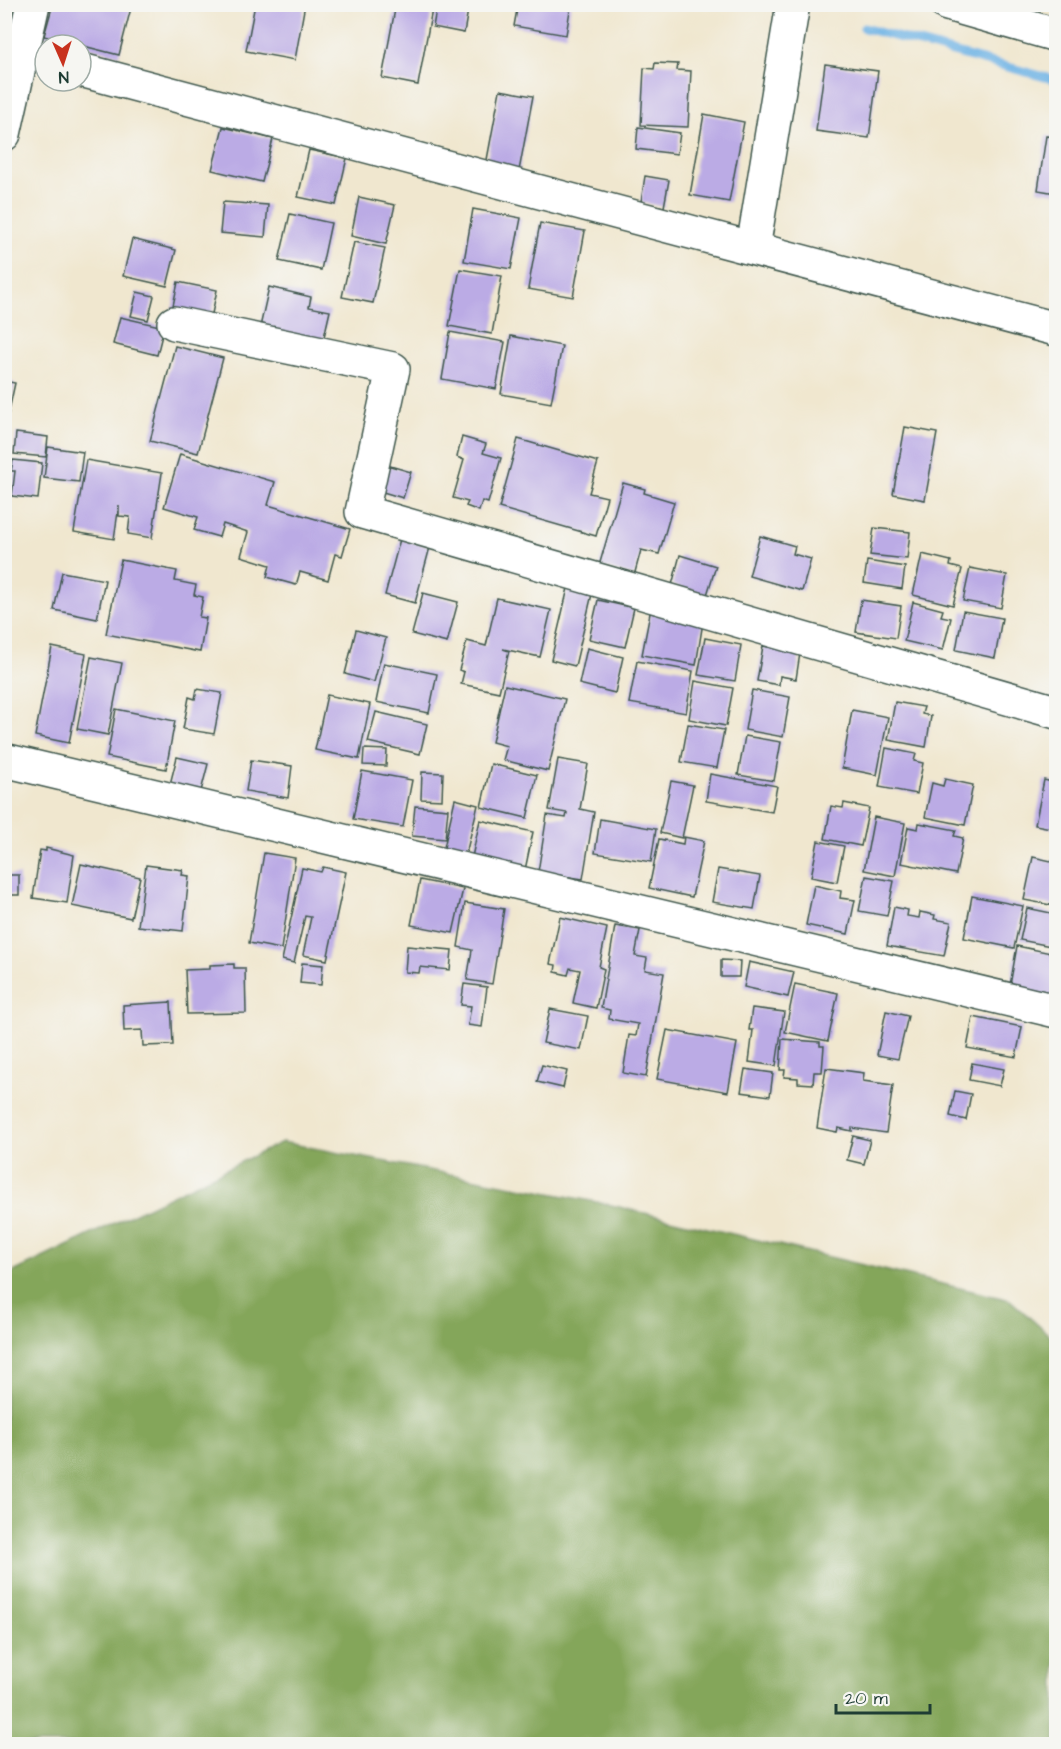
<svg xmlns="http://www.w3.org/2000/svg" width="1061" height="1749" font-family="'Architects Daughter',sans-serif">
<style>
.forest{fill:#84a65a;stroke:#527247;stroke-width:1.5}
.lines{fill:none;stroke-linecap:round;stroke-linejoin:round}
.stream{stroke:#6fb4e5;stroke-width:9}
.building{fill:#bbabe5}
.minor-casing{stroke:#3e564b;stroke-width:36}
.tertiary-casing{stroke:#3e564b;stroke-width:36}
.secondary-casing{stroke:#3e564b;stroke-width:36}
.minor{stroke:#fff;stroke-width:33}
.tertiary{stroke:#fff;stroke-width:33}
.secondary{stroke:#fff;stroke-width:33}
</style>
<rect width="100%" height="100%" fill="#f6f6f2"/>
<filter id="ink" filterUnits="userSpaceOnUse"><feTurbulence type="fractalNoise" baseFrequency=".0167" numOctaves="2"/><feDisplacementMap in="SourceGraphic" scale="12" xChannelSelector="R" yChannelSelector="G"/><feConvolveMatrix kernelMatrix="1 2 1 2 8 2 1 2 1" color-interpolation-filters="sRGB"/></filter>
<filter id="wash" filterUnits="userSpaceOnUse"><feTurbulence type="fractalNoise" baseFrequency=".008" numOctaves="4" result="noise"/><feDisplacementMap in="SourceGraphic" scale="24" xChannelSelector="R" yChannelSelector="G"/><feGaussianBlur stdDeviation="1.35" result="paint"/><feColorMatrix in="noise" values="0 0 0 0 0 0 0 0 0 0 0 0 0 0 0 0 0 1.4 0 .05"/><feComposite in="paint" operator="in"/></filter>
<g filter="url(#wash)">
<rect width="100%" height="100%" fill="#f0e7cf"/>
<path class="forest" d="M282,1142L607,1204L1010,1300L1056,1341V1744H5V1276Z"/>
<g class="lines">
<path class="stream" d="M864,28L1056,80"/>
</g>
<g id="blocks">
<path class="building" d="M53,4H132L119,55L44,36Z
M255,4H305L295,60L246,51Z
M396,4H433L418,85L382,78Z
M437,4H469L464,33L433,27Z
M518,4H571L566,35L514,26Z
M655,63L678,64L677,70L691,71L688,127L641,125L644,68L654,69Z
M825,64L878,71L869,138L816,131Z
M500,90L533,96L519,171L486,165Z
M704,114L744,122L729,202L690,195Z
M223,127L273,139L262,182L212,170Z
M638,127L680,133L677,154L636,149Z
M1046,136L1056,137V193L1038,190Z
M309,150L347,158L336,205L298,197Z
M645,176L669,180L664,207L641,202Z
M359,197L395,205L386,244L351,236Z
M223,202L268,205L265,237L220,233Z
M473,209L521,218L511,269L464,261Z
M290,214L331,223L321,270L279,261Z
M540,223L585,231L573,297L528,289Z
M132,239L176,250L167,286L123,276Z
M354,242L385,248L373,303L342,297Z
M460,269L502,276L492,334L449,326Z
M178,282L217,290L209,328L170,320Z
M269,287L311,297L309,307L330,311L321,350L258,336Z
M137,292L154,296L148,320L131,316Z
M120,317L164,327L157,355L113,344Z
M450,332L505,342L496,389L442,379Z
M511,336L562,346L551,403L501,394Z
M175,346L223,358L198,453L150,441Z
M4,381L15,383L5,429H4Z
M905,427L937,433L925,500L893,494Z
M16,433L48,437L46,457L14,454Z
M462,437L486,444L483,453L501,458L488,503L482,501L479,511L466,506L468,502L453,498L464,460L457,457Z
M518,439L598,462L589,493L607,497L596,536L499,508Z
M48,447L83,452L79,482L44,478Z
M180,454L275,482L268,505L350,529L342,556L335,554L328,580L300,572L296,585L267,577L270,565L241,556L248,532L223,524L219,537L194,530L198,517L164,507Z
M13,460L42,463L38,499L12,496L15,471H11Z
M86,460L162,473L152,538L128,534L130,517L119,516V505L114,539L74,532Z
M380,463L411,472L403,498L373,489Z
M623,483L645,489L644,493L674,502L659,554L641,550L634,576L599,566Z
M874,528L910,532L907,559L870,555Z
M760,536L795,546L793,554L811,559L802,591L749,576Z
M400,539L430,547L415,603L385,595Z
M922,554L951,561L950,566L962,569L953,605L913,595Z
M680,555L716,566L707,595L672,585Z
M121,560L177,571L175,581L196,585L194,595L203,597L199,617L206,618L200,652L106,634Z
M867,561L905,567L902,589L864,583Z
M970,568L1007,575L1001,608L963,601Z
M62,572L105,580L97,619L54,610Z
M568,588L592,594L575,666L551,660Z
M423,593L458,602L447,643L412,634Z
M497,598L551,610L540,657L503,649L509,651L499,692L461,684L464,672L459,670L467,641L486,646Z
M598,600L634,608L625,647L589,639Z
M861,600L901,606L896,638L856,632Z
M913,602L943,610L941,616L951,618L943,650L904,641Z
M963,611L1002,618L995,658L956,650Z
M650,613L703,622L696,665L642,655Z
M356,630L386,638L374,682L345,674Z
M705,638L741,645L735,681L698,675Z
M763,646L800,653L796,679L780,676L779,685L757,681Z
M52,647L86,654L69,743L35,736Z
M587,648L623,657L615,693L579,684Z
M91,657L122,663L108,735L77,729Z
M637,661L693,671L686,713L629,703Z
M384,663L437,674L429,713L376,702Z
M695,681L733,688L726,726L689,719Z
M505,685L565,699L548,771L503,760L507,746L492,742Z
M197,689L222,693L214,734L183,729L189,697L195,699Z
M752,690L790,697L783,737L745,730Z
M327,695L370,704L359,759L315,750Z
M895,702L924,707L922,714L931,716L926,747L888,740Z
M116,709L175,721L166,769L107,757Z
M852,710L888,717L877,775L842,768Z
M376,712L427,724L420,754L368,742Z
M688,724L724,730L717,768L681,762Z
M745,736L781,742L774,781L738,775Z
M886,748L916,754L914,761L923,763L917,794L879,787Z
M364,749L387,750L386,766L363,765Z
M177,757L208,764L199,799L168,792Z
M558,759L588,764L580,809L594,812L583,879L538,872L547,815L566,818L567,813L549,810Z
M251,760L292,766L288,798L246,791Z
M491,764L537,775L527,818L481,807Z
M362,771L412,780L403,827L353,819Z
M422,772L443,773L442,800L421,799Z
M710,774L777,786L772,812L706,801Z
M945,779L973,785L965,825L925,817L932,783L943,786Z
M1044,780L1056,783V829L1035,825Z
M671,781L693,785L682,838L660,833Z
M455,799L478,805L465,858L443,852Z
M844,803L869,808L861,846L825,839L831,806L843,808Z
M415,806L448,809L445,839L412,836Z
M874,817L905,823L895,876L864,870Z
M600,819L656,829L651,862L595,853Z
M480,820L533,832L525,870L472,857Z
M919,823L956,830L954,836L963,838L956,874L901,863L908,827L918,829Z
M684,837L704,841L692,897L649,888L659,839L683,844Z
M818,841L844,846L837,882L811,877Z
M46,848L74,855L67,903L33,898L40,850L46,851Z
M264,853L295,858L281,949L249,943Z
M1033,857L1056,862V906L1024,900Z
M81,864L140,877L131,918L72,906Z
M146,865L183,870L182,875L189,876L183,931L138,926Z
M323,867L346,872L327,960L303,955L311,917L305,916L294,963L282,960L302,868L321,872Z
M718,869L760,876L754,909L712,902Z
M4,875H19V895H4Z
M866,876L894,881L887,916L859,911Z
M420,880L463,889L453,933L411,925Z
M814,885L841,891L840,898L855,900L848,934L806,925Z
M972,896L1023,906L1014,948L964,938Z
M465,903L504,909L492,984L467,980L472,950L458,947Z
M894,907L908,910L907,916L919,918L920,912L935,915L934,919L951,922L944,956L887,946Z
M1027,908L1056,914V947L1020,940Z
M560,917L607,928L599,967L604,969L596,1008L573,1003L580,970L570,968L568,975L555,972L556,965L550,964Z
M615,926L640,930L635,956L647,958L645,970L664,973L646,1077L623,1073L629,1035L636,1036L638,1024L609,1019L610,1010L601,1008Z
M407,946L452,950L450,970L420,967L419,973L405,972Z
M1017,946L1056,954V1000L1009,991Z
M721,960L740,961L739,977H721Z
M749,962L794,972L788,997L744,987Z
M302,963L323,965L321,985L300,983Z
M234,964V968H245L246,1013L187,1014L185,970L210,969V965Z
M464,984L487,987L482,1027L468,1025L471,1006L461,1005Z
M795,984L838,993L828,1041L785,1032Z
M171,1002L173,1045L143,1046L142,1030L124,1031L123,1005Z
M752,1008L784,1012L776,1066L749,1062L753,1030H749Z
M550,1009L588,1016L581,1050L543,1043Z
M886,1011L908,1016L898,1059L877,1055Z
M973,1017L1022,1027L1016,1057L967,1048Z
M667,1030L737,1043L728,1092L657,1079Z
M782,1039L820,1042V1046H824L822,1072H814L813,1084L798,1083V1078L784,1077L785,1070H780Z
M972,1063L1004,1069L1000,1086L969,1080Z
M542,1065L567,1071L563,1088L537,1082Z
M826,1068L864,1073L863,1081L893,1085L886,1133L852,1128V1131L838,1128L837,1132L817,1128Z
M745,1069L773,1073L770,1096L741,1092Z
M955,1091L971,1094L966,1120L950,1116Z
M853,1136L870,1140L864,1164L847,1160Z"/>
</g>
</g>
<g filter="url(#ink)">
<use href="#blocks" fill-opacity="0" stroke="#3e564b" stroke-width="1.5"/>
<g class="lines">
<g class="minor-casing">
<path id="minor" d="M81,70L1056,329
M4,134L33,4
M174,323L393,369L362,512L1056,712
M4,760L1056,1011"/>
</g>
<g class="tertiary-casing">
<path id="tertiary" d="M753,248L793,4"/>
</g>
<g class="secondary-casing">
<path id="secondary" d="M947,4L1056,35"/>
</g>
<use href="#minor" class="minor"/>
<use href="#tertiary" class="tertiary"/>
<use href="#secondary" class="secondary"/>
</g>
</g>
<rect width="1061" height="1749" fill="none" stroke="#f6f6f2" stroke-width="24"/>
<g transform="translate(63 63) rotate(177)"><circle r="28" fill="#f6f6f2" stroke="#a0aca6" stroke-width="1.5"/>
<path d="M0-4.5L10 22L0 15L-10 22Z" fill="#c8321e"/>
<text y="-9" font-size="16" font-weight="bold" text-anchor="middle" fill="#1f3d34">N</text>
</g>
<path d="M836 1704v9h94v-9" fill="none" stroke="#1f3d34" stroke-width="3"/>
<text x="845" y="1704" font-size="18" fill="#1f3d34" stroke="#f6f6f2" stroke-width="4.5" paint-order="stroke">20 m</text>
</svg>
